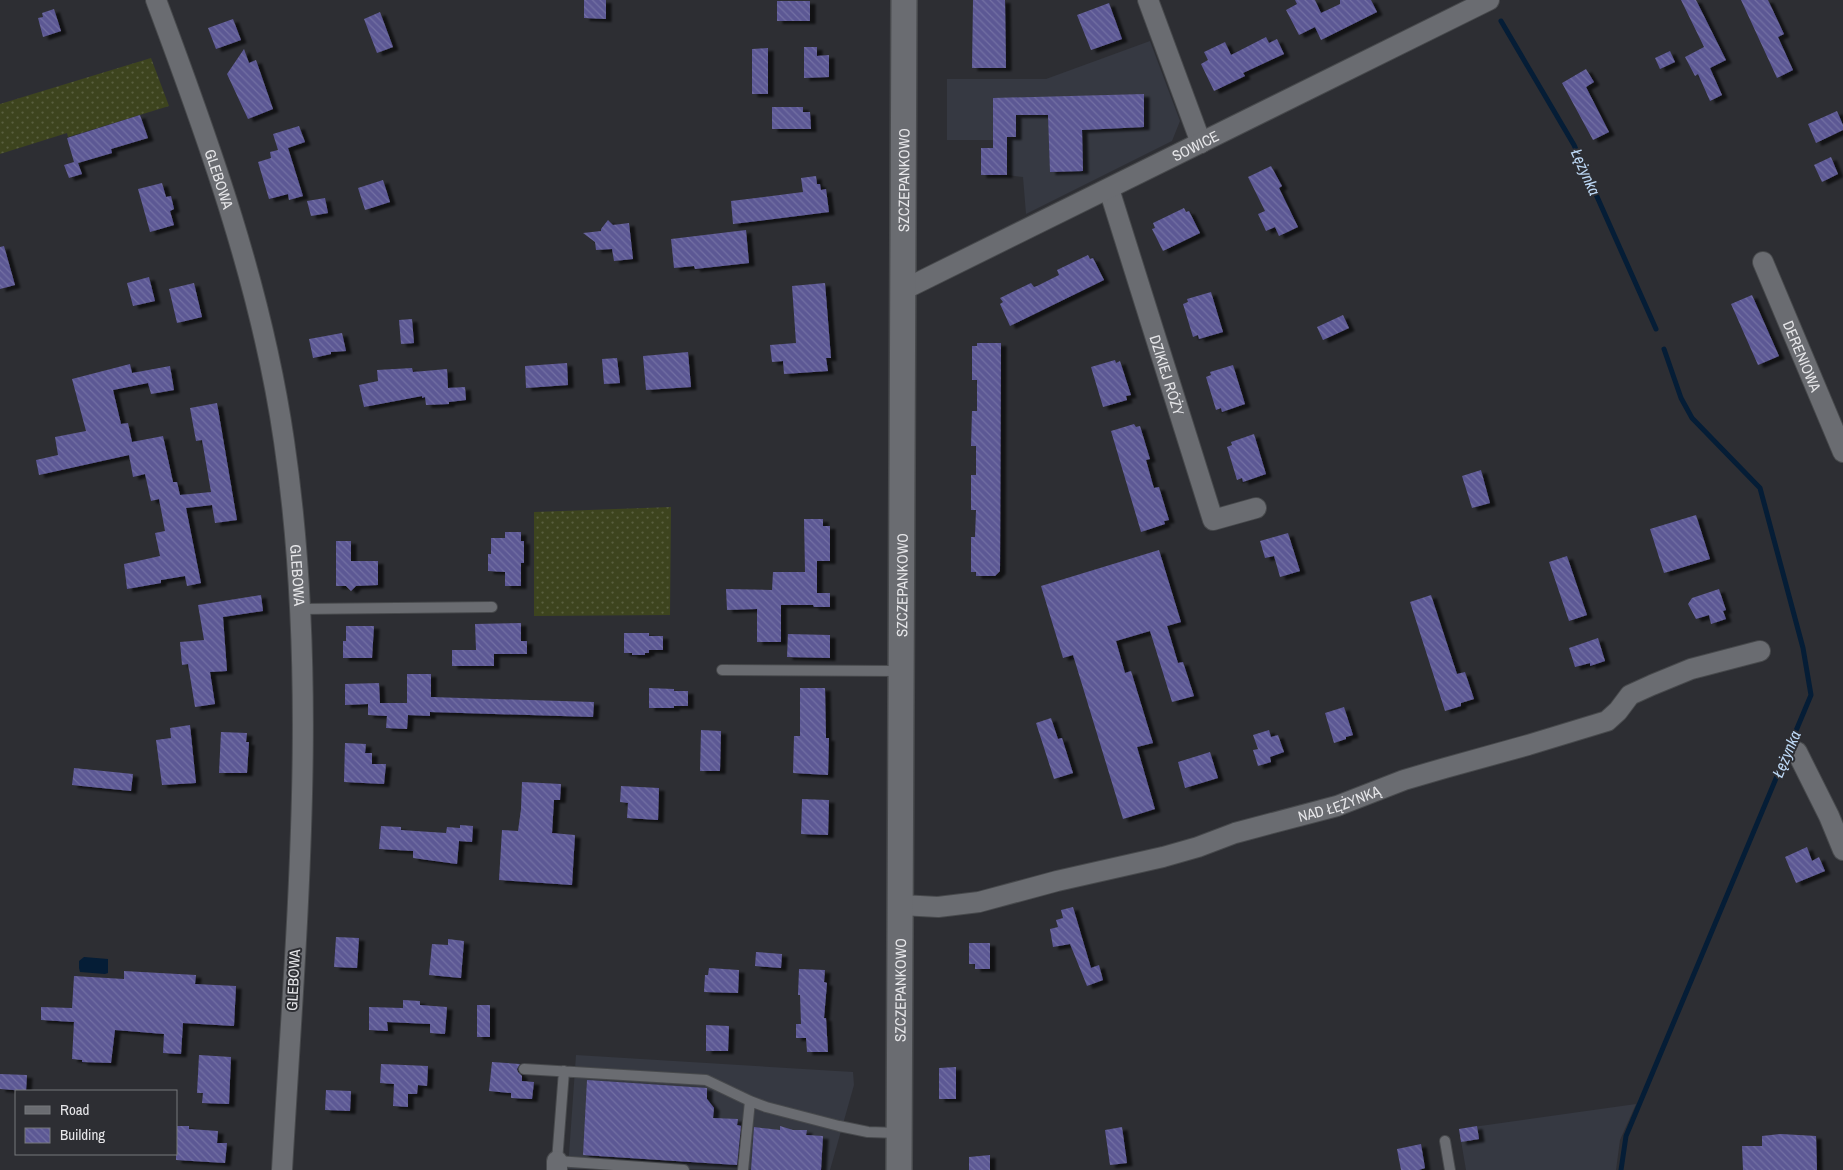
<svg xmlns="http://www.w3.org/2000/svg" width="1843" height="1170" font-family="'Archivo Narrow',sans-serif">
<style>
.built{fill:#363942}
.grass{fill:url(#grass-dots)}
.water{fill:#051d36}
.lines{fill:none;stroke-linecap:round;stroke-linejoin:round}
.stream{stroke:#051d36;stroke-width:5}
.building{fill:url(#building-back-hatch);filter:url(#shadow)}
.service-casing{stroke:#47494c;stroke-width:12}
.minor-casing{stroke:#47494c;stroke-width:22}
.tertiary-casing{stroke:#47494c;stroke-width:28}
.service{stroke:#6a6c71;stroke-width:10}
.minor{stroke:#6a6c71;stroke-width:20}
.tertiary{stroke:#6a6c71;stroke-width:25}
.labels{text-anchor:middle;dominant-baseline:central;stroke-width:4;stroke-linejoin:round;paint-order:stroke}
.street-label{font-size:15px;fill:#e6e6e9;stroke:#2d2e33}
.water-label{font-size:16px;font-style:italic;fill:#bdd8f5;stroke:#2d2e33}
</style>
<defs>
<pattern id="grass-dots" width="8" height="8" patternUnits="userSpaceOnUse" patternTransform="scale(1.25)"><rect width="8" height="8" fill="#3d441e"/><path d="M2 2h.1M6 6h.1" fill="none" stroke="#595f3f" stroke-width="1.8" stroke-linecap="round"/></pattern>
<pattern id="building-back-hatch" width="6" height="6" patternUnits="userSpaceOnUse" patternTransform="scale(1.25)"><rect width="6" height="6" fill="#5c5894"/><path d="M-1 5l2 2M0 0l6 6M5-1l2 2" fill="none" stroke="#7370a3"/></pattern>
<filter id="shadow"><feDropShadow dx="5.5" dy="3" stdDeviation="1" flood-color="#0009"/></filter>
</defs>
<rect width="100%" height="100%" fill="#2d2e33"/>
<path class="built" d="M1150,41L1180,121L1172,141L1026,214L1023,177L1007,175V140H947V79H1046Z
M576,1055L853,1072L854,1085L830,1170L568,1169Z
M1636,1104L1620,1140L1616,1170H1466L1459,1129Z"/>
<path class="grass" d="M151,58L169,106L68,137L67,133L0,154V104Z
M671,507L670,615L534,616V512Z"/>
<path class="water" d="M84,957L108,959V973L105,974L80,972L79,968V961Z"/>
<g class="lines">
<path class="stream" d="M1501,21L1574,145L1656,329
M1621,1170L1626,1136L1811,695L1803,648L1760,488L1692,418L1681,398L1664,349"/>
</g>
<path class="building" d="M584,0H606V19L584,18Z
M973,0H1005L1006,68H972Z
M1295,0H1315L1321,13L1340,4V0H1371L1377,12L1321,40L1315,27L1299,35L1286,10L1297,4Z
M1681,0H1696L1726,60L1710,68L1722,95L1710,101L1698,74L1695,76L1685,57L1704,47Z
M1741,0H1768L1784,34L1778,37L1793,70L1777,78Z
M777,1H810V21H777Z
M1109,3L1122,39L1091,50L1077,15Z
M54,9L61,31L43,37L38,18L43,17L42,13Z
M380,12L393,47L377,53L364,19Z
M233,19L241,40L216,49L208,28Z
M1266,37L1269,43L1277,39L1284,54L1243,73L1245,76L1214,91L1201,64L1208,60L1204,52L1225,42L1231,55Z
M804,47H817V56L829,55V77L804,78Z
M768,48V94H752V49Z
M244,49L249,63L256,60L273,109L248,119L227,74Z
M1670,51L1675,62L1660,69L1655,58Z
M1586,69L1594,82L1586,87L1609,132L1593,140L1562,83Z
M1144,94V127L1082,130L1083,171L1050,172L1048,115H1016V137H1007V175H981V148H993V98Z
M772,107H803V112H810L811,129H772Z
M1837,111L1843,125V130L1816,143L1808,124Z
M140,115L148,138L111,149L112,153L78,163L82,174L69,178L64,165L74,162L67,138Z
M299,126L305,142L288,148L303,196L289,200L288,194L269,199L258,162L271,158L270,152L278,150L273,134Z
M1831,157L1838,174L1822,182L1814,165Z
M1271,166L1282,186L1279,188L1298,227L1279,236L1275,227L1266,231L1258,214L1265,211L1248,177Z
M816,176L817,184H820L821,190L826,189L829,212L733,224L731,201L803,192L801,178Z
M383,180L390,202L365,210L358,188Z
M162,183L166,197L171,196L174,209L170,211L174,225L150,232L138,189Z
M325,198L328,213L311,216L307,201Z
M1184,208L1186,212L1189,211L1200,233L1163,251L1152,229L1155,228L1153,223Z
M608,220L613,225L629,223L633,259L614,261L612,249L596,250L595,242L583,233L601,231V229Z
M746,230L749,263L695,269L694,266L674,268L671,239Z
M4,246L15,285L0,289V247Z
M1088,255L1090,259L1093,258L1104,280L1010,326L1000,304L1003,302L1000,298L1031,283L1034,287L1037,286L1059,275L1057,270Z
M149,277L155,301L133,306L127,283Z
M194,283L202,317L177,323L169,289Z
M825,283L831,358H826L828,371L784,374L783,361L772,362L770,345L796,343L792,286Z
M1211,292L1223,332L1199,339L1198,335L1193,337L1183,304L1188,302L1187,299Z
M1752,295L1779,356L1758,365L1731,304Z
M1343,315L1349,328L1323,340L1317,327Z
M412,319L414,343L401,344L399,320Z
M342,333L346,351L331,352V354L313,358L309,339Z
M977,343H1001L1000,571L995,576H976V572H971V537H975L976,510H971V475H976V446H971L972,411H977V380H972V346H977Z
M688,352L691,387L646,390L643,356Z
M617,358L620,383L604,384L602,359Z
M1115,360L1116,363L1120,361L1131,395L1126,396L1127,400L1103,407L1091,367Z
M567,363L568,385L526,388L525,366Z
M130,364L132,373L170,366L174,390L151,394L148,383L113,390L121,424L128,423L132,442L163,436L173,482H177L180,495L211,492L202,440L196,441L190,408L217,403L237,520L215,523L212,505L186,508L201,583L187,586L185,576L161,580V583L127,589L124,564L160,556L155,533L165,531L159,499L151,501L145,474L133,477L129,455L39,475L36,460L58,455L55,437L86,431L72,379Z
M1233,365L1245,404L1222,412L1221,408L1216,410L1206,377L1211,375L1210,372Z
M412,368L413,372L447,369L448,388L465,387L466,400L449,402V404L426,405L425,397L422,398V396L364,407L359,385L378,381L377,370Z
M1134,424L1136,427L1140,426L1150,459L1146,460L1153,485L1154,488L1159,487L1169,520L1164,521L1165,524L1141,532L1111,431Z
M1254,434L1266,474L1243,482L1242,478L1237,480L1227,447L1232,445L1231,442Z
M1481,470L1490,503L1472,508L1462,476Z
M1696,515L1710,559L1664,573L1650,529Z
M804,519H823V526H830V561H817V593H830V607H814L813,605H781V642H757V609L727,610L726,589L772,590L773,572H805Z
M505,532H521V541H524V563H521V586H505V572L488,571V554H491V538H505Z
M1288,533L1300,571L1280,577L1274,556L1265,558L1260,541Z
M336,541H351V561H378V585L356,586L351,591L346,586H336Z
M1159,550L1181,622L1167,626L1178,663L1183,662L1194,696L1172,702L1150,631L1116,641L1125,673L1131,671L1153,743L1137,747L1155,809L1123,819L1073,655L1063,658L1041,586Z
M1567,556L1587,615L1569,621L1549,562Z
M1719,589L1726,610L1723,611L1726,619L1711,624L1709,615L1696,619L1688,604L1692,598Z
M261,595L263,611L223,617L227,671L210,672L215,704L195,707L188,664L182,665L180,642L204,640L198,605Z
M1431,595L1457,674L1465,672L1474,699L1461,703V706L1445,711L1410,602Z
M521,623V641H527V654H494V666H452V650H476L475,624Z
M346,626H374L372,658H343V641H346Z
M624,633H649V636H663V650H649V653H645V655H632V653H624Z
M788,634L830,635V658L787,657Z
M1598,638L1605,661L1590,666V663L1575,667L1569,648Z
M407,674H431V697L594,702L593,717L430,712V716L408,715L407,729L386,728L387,716L368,715V704L345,705V684L379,683L380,703H407Z
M649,688L674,689V691H688V706H674V708H649Z
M800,688H825L826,738H829L828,775L793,773L794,736H800Z
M1344,707L1353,735L1346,737V739L1334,743L1325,713Z
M1051,718L1058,739L1062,738L1073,773L1054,779L1036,723Z
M190,725L196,783L162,785L156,740L171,738L170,728Z
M701,730L721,731L720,771H700Z
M1269,730L1271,737L1278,735L1284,752L1270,757L1271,762L1258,766L1253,750L1258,749L1253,735Z
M221,732L247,733L246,742H249L247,773H219Z
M345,743L366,744L365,753H372V764H386L384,784L344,782Z
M1210,752L1218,778L1185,788L1178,762Z
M74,768L133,774L131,791L72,785Z
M522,782L561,784L560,800H554L552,833L575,835L572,885L499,880L502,830L518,831L521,809Z
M621,786L659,788L658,820L627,818L628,803L620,802Z
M802,799L829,800L828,835L801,834Z
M460,825L473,826L472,842L459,841L457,864L413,858V851L379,849L381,826L401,827V830L446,833L447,827L460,828Z
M1807,847L1812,861L1819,857L1825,871L1796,883L1785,857Z
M1073,907L1091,968L1099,965L1103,980L1087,986L1070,944L1053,947L1050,929L1058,927L1056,920L1063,918L1061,910Z
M336,937L359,938L357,968L334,967Z
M448,939L464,941L461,978L429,975L432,944L448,945Z
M969,943H990V969H975V964H969Z
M756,952L782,954L781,968L755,966Z
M709,968L739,970L738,993L704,992L705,975H708Z
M799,969L825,970L824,982L827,983L824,1018H826L828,1052H807L806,1038H796V1024H801L800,995H798Z
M124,971L196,975L195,984L236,986L234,1026L183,1023L181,1054L163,1053L164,1034L115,1030L111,1063L82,1062V1060L72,1059L74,1022L41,1020V1007L72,1008L74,976L124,979Z
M403,1000L420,1001V1005L447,1007L445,1034L430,1033V1024L387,1022L388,1031L369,1030V1007L403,1008Z
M477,1005H490V1037H477Z
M706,1025L729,1026L728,1051H706Z
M199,1055L231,1057L229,1104L202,1103L203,1093H197Z
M492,1062L520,1064L517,1069L518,1072L522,1076V1081L534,1082L532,1099L511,1098V1093L489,1091Z
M381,1064L428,1066L427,1086L418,1085L417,1094H408V1107L393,1106L394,1084L380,1083Z
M956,1067V1099H939V1068Z
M0,1074L27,1075L26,1091L0,1089Z
M587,1080L707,1088V1099L714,1108L713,1118L738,1119L737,1125L741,1126L737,1165L583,1155Z
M326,1090L351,1091L350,1111L325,1110Z
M176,1126H189V1129L218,1131L217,1143H227L225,1163L176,1160Z
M780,1126L793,1130H807L806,1135L823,1136L821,1170H751L754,1127L780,1130Z
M1477,1126L1479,1139L1461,1142L1459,1129Z
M1122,1127L1127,1163L1110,1165L1105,1130Z
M1781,1134L1816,1136L1817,1170H1743L1742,1146H1762V1136Z
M1421,1144L1425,1168L1419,1170H1401L1397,1149Z
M990,1155V1170H969V1157Z"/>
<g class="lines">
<g class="service-casing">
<path id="service" d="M301,609L492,607
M722,670L901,671
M524,1069L706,1080L750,1101L766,1107L839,1126L868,1132L898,1133
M564,1071L557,1161L684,1170
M1445,1141L1450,1170
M743,1170L750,1101"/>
</g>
<g class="minor-casing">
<g id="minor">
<path id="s1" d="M156,0C210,144 262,289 284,441C320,683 296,927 282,1170"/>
<path d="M1148,0L1201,143"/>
<path id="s2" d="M1109,189L1213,520L1256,508"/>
<path id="s3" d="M1763,262L1843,452"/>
<path id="s4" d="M903,290L1489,0"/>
<path d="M1797,752L1829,816L1843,850"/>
<path id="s5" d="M901,905L938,907L979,902L1057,881L1163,857L1198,847L1235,833L1337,806L1404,780L1445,768L1528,745L1607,721L1618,711L1630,695L1652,685L1691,669L1760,651"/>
<path d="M557,1170V1161"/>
</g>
</g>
<g class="tertiary-casing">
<g id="tertiary">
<path id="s6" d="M899,1170L904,0"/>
</g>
</g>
<use href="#service" class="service"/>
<use href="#minor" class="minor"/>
<use href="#tertiary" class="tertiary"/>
</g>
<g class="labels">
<g class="street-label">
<text stroke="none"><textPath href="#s4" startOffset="326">SOWICE</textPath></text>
<text stroke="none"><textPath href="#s1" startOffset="190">GLEBOWA</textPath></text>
<text stroke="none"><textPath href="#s6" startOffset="990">SZCZEPANKOWO</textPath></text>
<text stroke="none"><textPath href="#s3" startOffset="102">DERENIOWA</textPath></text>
<text stroke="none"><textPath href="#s2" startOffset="195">DZIKIEJ RÓŻY</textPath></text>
<text stroke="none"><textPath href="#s1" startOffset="595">GLEBOWA</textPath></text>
<text stroke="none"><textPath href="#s6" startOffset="585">SZCZEPANKOWO</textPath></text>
<text stroke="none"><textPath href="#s5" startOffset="452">NAD ŁĘŻYNKĄ</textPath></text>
<text transform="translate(293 980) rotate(-87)">GLEBOWA</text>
<text stroke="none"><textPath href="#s6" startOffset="180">SZCZEPANKOWO</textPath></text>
</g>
<g class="water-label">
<text transform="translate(1586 172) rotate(66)">Łężynka</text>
<text transform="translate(1786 754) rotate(-67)">Łężynka</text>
</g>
</g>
<rect x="15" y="1090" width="162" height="65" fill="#2d2e33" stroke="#77787c"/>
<rect x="25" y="1106" width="25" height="8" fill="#6a6c71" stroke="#77787c"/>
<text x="60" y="1115" font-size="15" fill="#e6e6e9">Road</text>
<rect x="25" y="1128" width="25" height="15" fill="url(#building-back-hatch)" stroke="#77787c"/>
<text x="60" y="1140" font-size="15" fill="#e6e6e9">Building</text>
</svg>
